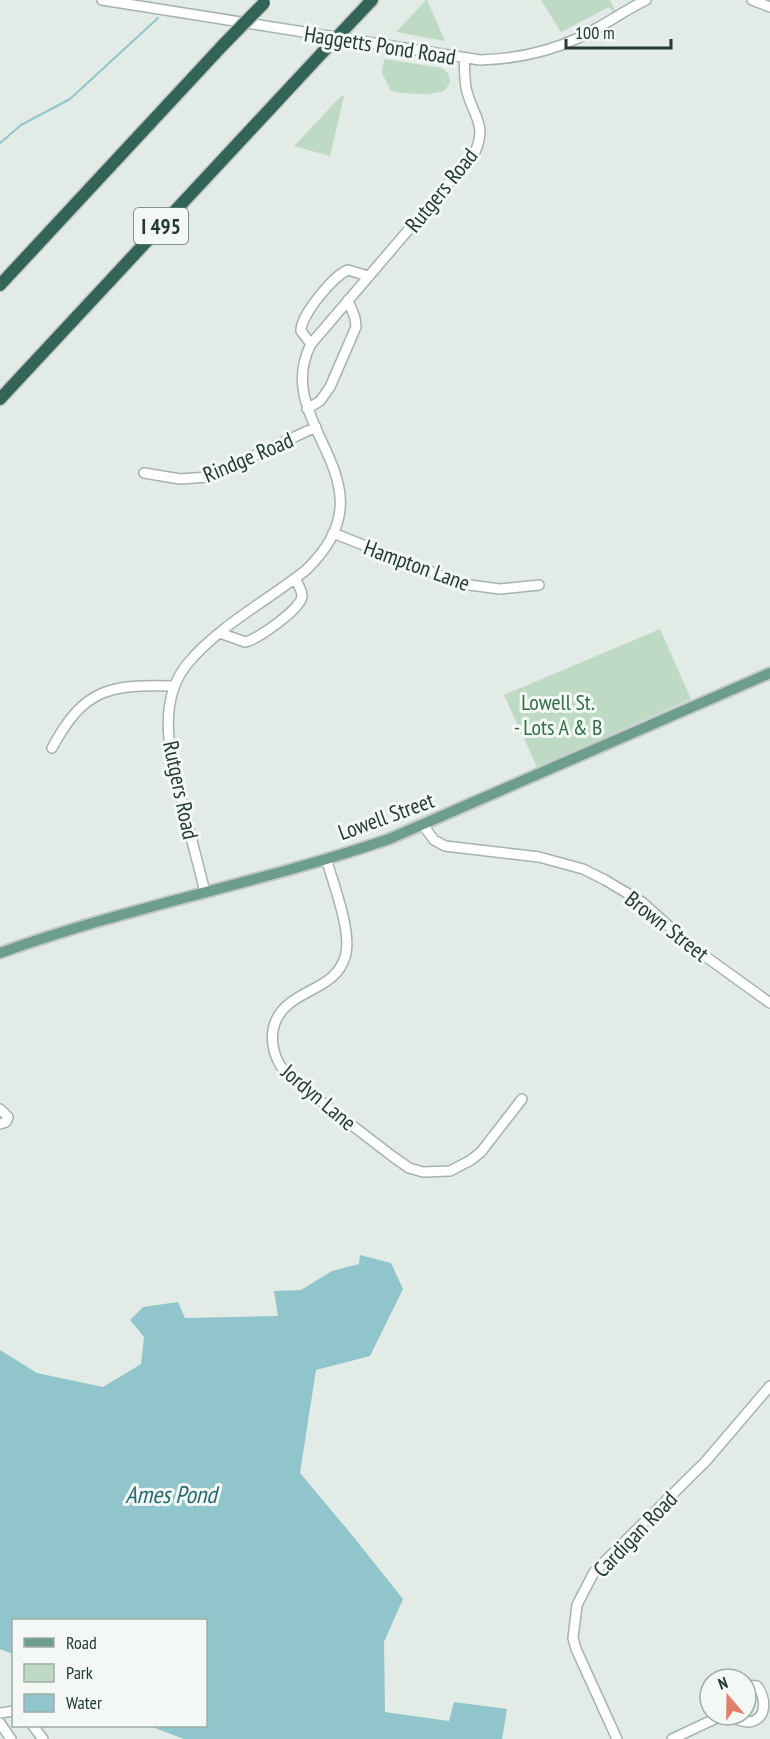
<svg xmlns="http://www.w3.org/2000/svg" width="770" height="1739" font-family="'PT Sans Narrow',sans-serif">
<style>
.green{fill:#bedac4}
.water{fill:#90c6cb}
.lines{fill:none;stroke-linecap:round;stroke-linejoin:round}
.stream{stroke:#90c6cb;stroke-width:2}
.minor-casing{stroke:#a6b3ad;stroke-width:12}
.major-casing{stroke:#c2c8c6;stroke-width:14}
.highway-casing{stroke:#c2c8c6;stroke-width:15}
.minor{stroke:#fff;stroke-width:9}
.major{stroke:#6c9d8d;stroke-width:10}
.highway{stroke:#336457;stroke-width:12}
.highway-bridge-casing{stroke:#c2c8c6;stroke-width:15;stroke-linecap:butt}
.highway-bridge{stroke:#336457;stroke-width:12}
.labels{text-anchor:middle;dominant-baseline:central;stroke-width:6;stroke-linejoin:round;paint-order:stroke}
.shield{fill:#f3f8f5;stroke:#62746d;stroke-width:1.5}
.shield-label{font-size:21px;font-weight:bold;fill:#243b33}
.street-label{font-size:22px;fill:#243b33;stroke:#f3f8f5}
.park-label{font-size:22px;fill:#326e45;stroke:#f3f8f5}
.water-label{font-size:24px;font-style:italic;fill:#246a71;stroke:#f3f8f5}
</style>
<rect width="100%" height="100%" fill="#e3ebe7"/>
<path class="green" d="M426,0H427L445,41L396,32Z
M541,0H610L615,10L613,12L609,7L561,32Z
M384,59L442,68L448,73L450,83L444,91C428,96 408,94 391,91L382,73Z
M342,95L344,96L330,156L294,146Z
M660,629L691,699L537,767L504,695Z"/>
<path class="water" d="M360,1255L391,1263L403,1289L370,1356L316,1370L300,1473L352,1535L403,1599L384,1642L385,1712L449,1721L454,1702L507,1709L502,1739H184L155,1728L152,1726H206V1620H14L13,1654L0,1649V1350L37,1373L103,1387L141,1364L144,1337L130,1320L143,1307L178,1302L185,1318L278,1316L274,1291L301,1290L332,1271L359,1264Z"/>
<g class="lines">
<path class="stream" d="M0,143L21,125L70,99L158,18"/>
<g class="minor-casing">
<path id="minor" d="M102,0L480,60C514,59 545,53 576,39C600,28 622,12 646,0
M752,0L770,7
M311,344L301,331C300,316 334,275 348,270L368,276
M307,409L320,401L330,387L356,327L355,318L348,300
M144,473L180,479L208,477L316,427
M333,533L462,584L500,589L539,585
M220,633L245,642C257,640 302,608 302,596C302,590 298,584 295,579
M52,748C84,688 110,684 174,686
M423,825L434,840L445,846L539,857L583,869L605,880L642,902L691,946L770,1003
M326,858C333,883 353,934 345,957C337,984 309,988 290,1003C263,1024 270,1060 292,1079L392,1156L409,1168L423,1172L450,1171L471,1160L481,1152L522,1099
M205,892C199,867 192,842 186,817C174,770 152,706 188,663C220,625 267,601 306,570C399,481 269,425 311,344L475,152C487,125 474,117 467,92C464,82 465,69 464,58
M0,1109L8,1117L6,1122L0,1124
M0,1713L14,1711
M725,1715C733,1717 740,1722 749,1722C768,1720 766,1697 757,1686L746,1685
M0,1723L11,1739
M33,1726L43,1739
M617,1739L576,1649L573,1638L577,1605L594,1572L706,1461L770,1386
M672,1739L723,1715"/>
</g>
<g class="major-casing">
<path id="major" d="M0,953C127,907 261,883 389,839L770,673"/>
</g>
<g class="highway-casing">
<path id="highway" d="M355,18L372,0
M0,285L223,45
M0,399L322,53"/>
</g>
<use href="#minor" class="minor"/>
<use href="#major" class="major"/>
<use href="#highway" class="highway"/>
<g class="highway-bridge-casing">
<path id="highway-bridge" d="M223,45L264,3
M322,53L355,18"/>
</g>
<use href="#highway-bridge" class="highway-bridge"/>
</g>
<g class="labels">
<rect class="shield" x="134" y="208" width="54" height="36" rx="4.5"/>
<g class="shield-label">
<text x="161" y="226">I 495</text>
</g>
<g class="street-label">
<text transform="translate(380 45) rotate(9)">Haggetts Pond Road</text>
<text transform="translate(441 190) rotate(-51)">Rutgers Road</text>
<text transform="translate(248 457) rotate(-23)">Rindge Road</text>
<text transform="translate(417 565) rotate(20)">Hampton Lane</text>
<text transform="translate(181 790) rotate(78)">Rutgers Road</text>
<text transform="translate(386 816) rotate(-20)">Lowell Street</text>
<text transform="translate(667 926) rotate(38)">Brown Street</text>
<text transform="translate(319 1097) rotate(40)">Jordyn Lane</text>
<text transform="translate(635 1534) rotate(-46)">Cardigan Road</text>
</g>
<g class="park-label">
<text x="558" y="702">Lowell St.<tspan x="558" dy="25">- Lots A &amp; B</tspan></text>
</g>
<g class="water-label">
<text x="171" y="1494">Ames Pond</text>
</g>
</g>
<rect x="12" y="1619" width="195" height="108" fill="#f3f8f5" stroke="#a0aca7" stroke-width="1.5"/>
<rect x="24" y="1638" width="30" height="9" fill="#6c9d8d" stroke="#a0aca7" stroke-width="1.5"/>
<text x="66" y="1649" font-size="18" fill="#243b33">Road</text>
<rect x="24" y="1664" width="30" height="18" fill="#bedac4" stroke="#a0aca7" stroke-width="1.5"/>
<text x="66" y="1679" font-size="18" fill="#243b33">Park</text>
<rect x="24" y="1694" width="30" height="18" fill="#90c6cb" stroke="#a0aca7" stroke-width="1.5"/>
<text x="66" y="1709" font-size="18" fill="#243b33">Water</text>
<g transform="translate(728 1697) rotate(340)"><circle r="28" fill="#f3f8f5" stroke="#a0aca7" stroke-width="1.5"/>
<path d="M0-4.5L10 22L0 15L-10 22Z" fill="#e57e68"/>
<text y="-9" font-size="16" font-weight="bold" text-anchor="middle" fill="#243b33">N</text>
</g>
<path d="M566 39v9h105v-9" fill="none" stroke="#243b33" stroke-width="3"/>
<text x="575" y="39" font-size="18" fill="#243b33" stroke="#f3f8f5" stroke-width="4.5" paint-order="stroke">100 m</text>
</svg>
